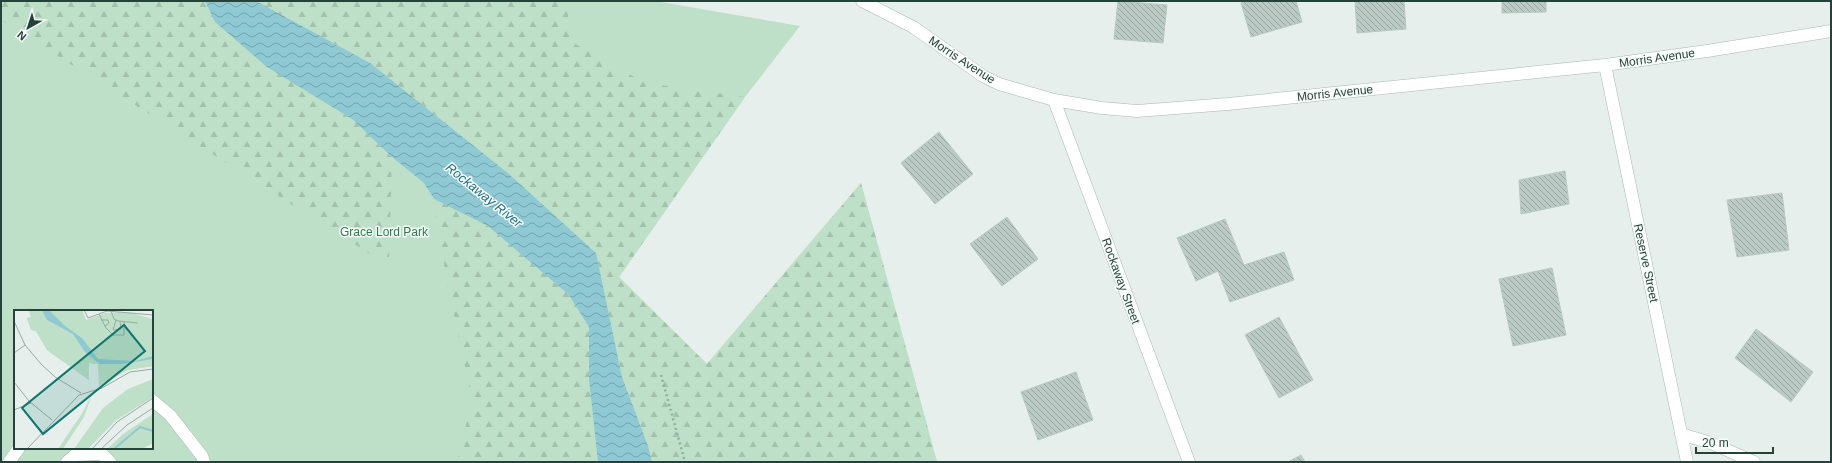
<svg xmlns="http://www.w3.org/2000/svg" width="1832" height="463" font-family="Helvetica,sans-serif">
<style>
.green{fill:#bfe0c8;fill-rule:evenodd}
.forest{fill:url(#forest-firs)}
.water{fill:url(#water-waves)}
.building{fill:url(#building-back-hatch);stroke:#b8c9c2}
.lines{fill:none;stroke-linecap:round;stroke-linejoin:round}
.minor-casing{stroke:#a8b8b2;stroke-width:13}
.path{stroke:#86b3a5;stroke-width:2.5;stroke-dasharray:2 3;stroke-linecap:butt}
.minor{stroke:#fff;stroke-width:12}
.labels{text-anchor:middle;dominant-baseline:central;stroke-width:3;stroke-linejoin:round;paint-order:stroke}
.street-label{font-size:12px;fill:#24423a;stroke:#f7fbf9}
.park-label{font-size:12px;fill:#2d7a4b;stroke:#f7fbf9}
.water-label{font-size:13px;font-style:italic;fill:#1c6f80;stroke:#f7fbf9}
.inset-river{fill:none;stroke:#8ec9d4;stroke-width:2}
.inset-road{fill:none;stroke:#98aaa4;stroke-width:1}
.view{fill:#0f766e;fill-opacity:0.15;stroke:#0f766e;stroke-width:2}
.inset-edge{fill:none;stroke:#24423a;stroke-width:2}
</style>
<defs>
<pattern id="forest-firs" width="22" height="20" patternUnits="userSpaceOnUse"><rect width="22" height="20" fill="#bfe0c8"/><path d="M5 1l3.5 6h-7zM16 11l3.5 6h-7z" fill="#a4c1ad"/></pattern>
<pattern id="water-waves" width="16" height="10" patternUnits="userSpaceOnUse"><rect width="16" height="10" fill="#8ec9d4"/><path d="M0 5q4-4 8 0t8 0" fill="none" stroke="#74a5ad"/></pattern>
<pattern id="building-back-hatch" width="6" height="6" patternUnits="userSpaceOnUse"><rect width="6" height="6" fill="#bbcac4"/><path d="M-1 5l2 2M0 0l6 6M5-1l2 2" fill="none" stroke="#98a6a0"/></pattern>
</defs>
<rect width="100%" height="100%" fill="#e6efeb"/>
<path class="green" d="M1,1H655L800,26L745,97L619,277L707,364L861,183L937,462H1ZM15,311H152V448H15Z"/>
<path class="forest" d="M1,1H205L215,22L267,67L352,119L392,157L389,266L1,20Z
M256,1H566L572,42L645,83L745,97L619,277L707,364L861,183L937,462H652L648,446L622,377L596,253L509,174L370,63Z
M434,199L488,226L569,295L589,327V379L598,462H457L472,399L446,278Z"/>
<path class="water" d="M205,1H256L370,63L509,174L596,253L622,377L648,446L652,462H598L589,379V327L569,295L488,226L434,199L424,183L392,157L352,119L267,67L215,22Z"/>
<path class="building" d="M1118,1L1167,5L1163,43L1114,39Z
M1247,1H1296L1302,22L1251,37L1241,3Z
M1355,1H1404L1406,29L1357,33Z
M1502,1H1546V12L1502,13Z
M939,132L973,174L935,204L901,163Z
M1565,171L1569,204L1521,214L1519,180Z
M1782,193L1789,250L1737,257L1727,200Z
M1007,217L1038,259L1002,286L970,244Z
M1225,219L1244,265L1284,252L1294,280L1230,302L1218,271L1196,281L1177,238Z
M1552,268L1566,335L1513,346L1499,279Z
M1279,317L1313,380L1279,398L1245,335Z
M1756,329L1813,372L1791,402L1735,358Z
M1076,372L1093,420L1038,440L1021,392Z
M1301,455L1305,462H1288Z"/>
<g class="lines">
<g class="minor-casing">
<path id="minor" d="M862,1L913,27L983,76L999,84L1054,100L1102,108L1137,111L1228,104L1605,65L1707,51L1831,31
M1605,65L1687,462
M1054,100L1189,462
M152,400L170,415L202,456L204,462
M1681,434L1711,443L1754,462
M9,462L19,448
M67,462L75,455L102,454L110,462"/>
</g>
<path class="path" d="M661,375L685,462"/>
<use href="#minor" class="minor"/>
</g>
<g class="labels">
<g class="street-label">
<text transform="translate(1657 58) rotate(-8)">Morris Avenue</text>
<text transform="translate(962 60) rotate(33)">Morris Avenue</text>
<text transform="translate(1335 93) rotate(-6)">Morris Avenue</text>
<text transform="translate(1646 263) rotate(78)">Reserve Street</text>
<text transform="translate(1121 281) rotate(70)">Rockaway Street</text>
</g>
<g class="park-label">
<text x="384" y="232">Grace Lord Park</text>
</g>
<g class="water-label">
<text transform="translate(484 195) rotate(39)">Rockaway River</text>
</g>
</g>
<g transform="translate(14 310)">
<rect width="139" height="139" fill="#e6efeb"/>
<path d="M15,0H68L72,10L91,3L113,2L139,9V56L114,60L85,76L84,54L75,53V70L33,40L22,21L17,20L13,8L17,7ZM139,69V87L101,111L74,139H60L89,98L114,79Z" fill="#bfe0c8"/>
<path d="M15,0H21L22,7L34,12L44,22L59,24L71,42L86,54H108L139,49V56L114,60L100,67L97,65L91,66L85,69L84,54L75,53V70L33,40L22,21L17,20L13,8L17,7ZM35,0H65L87,40L98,49H83L68,28L51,17ZM139,31V46L121,51L106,50H102L97,44L132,40L134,33ZM78,84L70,107L49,139H44L69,102ZM139,104V133L128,139H93L109,124Z" fill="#bfe0c8"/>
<path d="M28,0H35L51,16L68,28L84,49L121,51L139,46V49L108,54H86L71,42L59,24L33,10Z" fill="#8ec9d4"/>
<path class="inset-river" d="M100,139L126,117L139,121"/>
<path class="inset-road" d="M70,0L74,8L93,1L139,5M97,1L100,9L104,11L124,13M85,4L92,18L99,25H110V12M87,10H94L95,13L91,16M102,10L99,20L107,19L106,11M0,11L11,35L27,54L41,67L67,83M0,43L11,35M0,72L15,91L38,110M0,100L17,93M13,139L65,85L88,78L116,62L139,59M78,139L103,112L139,88M87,139L113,115L139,98"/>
<path class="view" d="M110,15L131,41L29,124L8,98Z"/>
<rect width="139" height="139" class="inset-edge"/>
</g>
<rect width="1832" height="463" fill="none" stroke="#24423a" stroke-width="4"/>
<g transform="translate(28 28) rotate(219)" stroke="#f7fbf9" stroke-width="3" paint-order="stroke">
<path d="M0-3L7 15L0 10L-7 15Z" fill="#24423a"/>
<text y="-6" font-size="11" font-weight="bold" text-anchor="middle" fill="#24423a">N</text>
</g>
<path d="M1696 447v6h77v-6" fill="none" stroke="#24423a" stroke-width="2"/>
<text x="1702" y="447" font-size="12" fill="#24423a" stroke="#f7fbf9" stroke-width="3" paint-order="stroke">20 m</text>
</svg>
